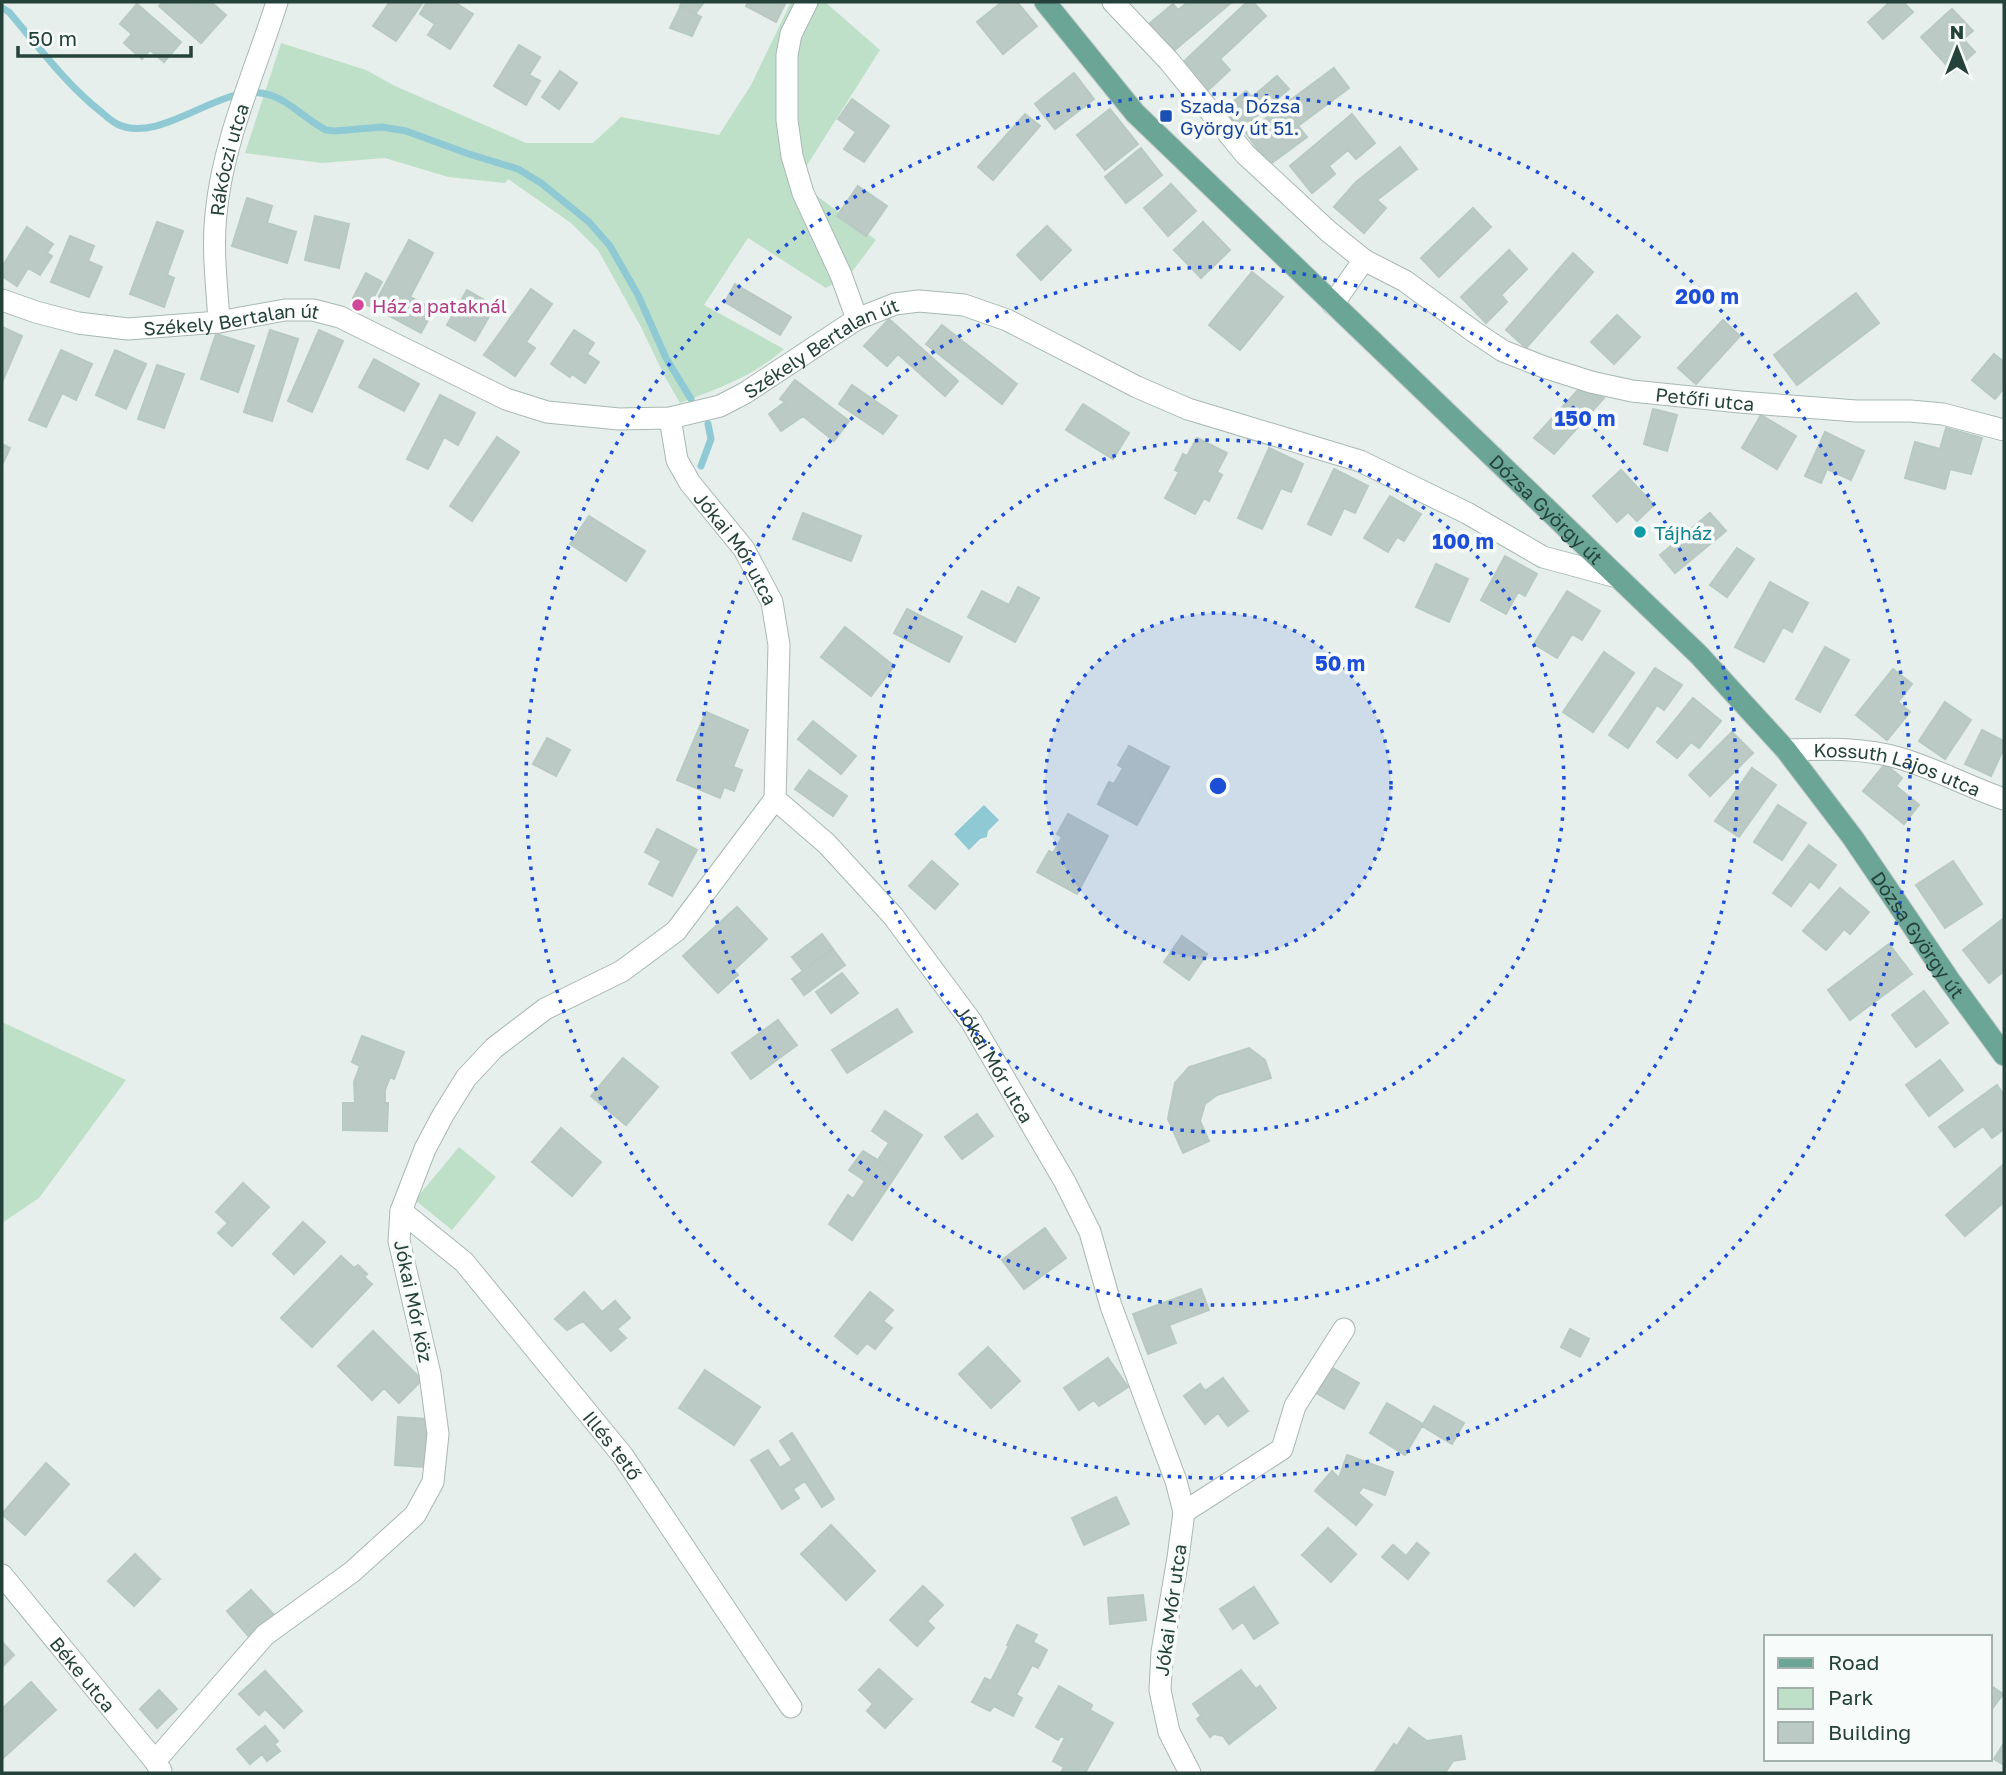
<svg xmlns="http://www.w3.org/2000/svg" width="2006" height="1775" font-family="'Golos Text',sans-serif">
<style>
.green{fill:#bfe0c8}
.water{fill:#8ec9d4}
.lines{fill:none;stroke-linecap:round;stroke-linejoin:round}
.stream{stroke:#8ec9d4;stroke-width:7}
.building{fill:#bbcac4;stroke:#b8c9c2;stroke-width:2}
.minor-casing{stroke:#a8b8b2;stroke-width:23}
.major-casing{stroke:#c2cac8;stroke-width:23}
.minor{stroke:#fff;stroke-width:21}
.major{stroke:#6aa596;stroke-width:21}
.ring{fill:none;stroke:#1d4ed8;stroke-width:3.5;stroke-dasharray:3.5 7}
.transit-dot{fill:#1a4fb4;stroke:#f7fbf9;stroke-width:2.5}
.hotel-dot{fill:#d1479c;stroke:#f7fbf9;stroke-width:2.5}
.culture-dot{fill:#0f9aa8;stroke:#f7fbf9;stroke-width:2.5}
.labels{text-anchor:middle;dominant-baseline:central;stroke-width:7;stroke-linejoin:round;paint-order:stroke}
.transit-label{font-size:19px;fill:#164399;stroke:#f7fbf9;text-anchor:start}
.street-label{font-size:19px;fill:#24423a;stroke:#f7fbf9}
.hotel-label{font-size:19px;fill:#b23c85;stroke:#f7fbf9;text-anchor:start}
.culture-label{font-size:19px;fill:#0d838f;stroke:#f7fbf9;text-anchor:start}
.centre{fill:#1d4ed8;stroke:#f7fbf9;stroke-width:3.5}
.ring-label{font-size:21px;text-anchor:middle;font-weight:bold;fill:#1d4ed8;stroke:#f7fbf9;stroke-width:7;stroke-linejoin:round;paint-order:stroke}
</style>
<rect width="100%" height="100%" fill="#e6efeb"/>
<path class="green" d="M791,2H825L880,50L804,170L809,190L876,240L851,273L826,288L748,238L704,305L784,349C754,376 717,389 680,403L665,377L641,327L598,250L571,223L508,179L505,183L448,177L385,158L322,163L245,153L281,43L366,70L395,86L526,143H593L621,117L719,135L751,85Z
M2,1022L126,1080L39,1198L2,1223Z
M459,1147L496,1177L452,1230L415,1200Z"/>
<path class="water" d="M984,805L999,820L988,831L987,837L980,839L969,850L954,834Z"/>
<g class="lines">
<path class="stream" d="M2,8L9,12C38,46 65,83 100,111C105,115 111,121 117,124C159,145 216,87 261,93C286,96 304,119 326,130L335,131L382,127L406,131L469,154L518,169L541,183L589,222L610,246L638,295L666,358L691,399
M701,466L711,439L708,424"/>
</g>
<path class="building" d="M163,2H191L194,4L197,2H211L226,15L201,43L159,6Z
M390,2H423L396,41L373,26Z
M427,2H454L473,14L450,49L428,35L435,24L420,14Z
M683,2H704L695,14L680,6Z
M748,2H786L776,22L746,6Z
M1002,2H1017L1037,26L1003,54L977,22Z
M1188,2H1232L1171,53L1148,25L1173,4L1178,10Z
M1247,2H1253L1266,16L1220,59L1230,70L1204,94L1178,67Z
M1890,2H1903L1913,12L1883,39L1868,22Z
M137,4L181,42L164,62L150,50L142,59L124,43L132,34L120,24Z
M681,6L701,17L692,36L670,28Z
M1952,9L1973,31L1963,39L1975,52L1953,72L1921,37Z
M519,45L540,57L529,75L540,81L526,105L494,86Z
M1334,68L1349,88L1298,126L1307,137L1269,165L1246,133Z
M560,71L577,83L559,109L542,97Z
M1074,73L1094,99L1055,129L1035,104Z
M1277,76L1289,89L1239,131L1222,111L1246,91L1252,97Z
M852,99L889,126L864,162L844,149L856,132L838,119Z
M1110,109L1138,144L1105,170L1077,135Z
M1025,114L1040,126L993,180L978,167Z
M1352,114L1375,143L1356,159L1348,150L1329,166L1335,174L1312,193L1290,166Z
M1400,147L1417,169L1377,200L1386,208L1364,233L1334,207L1356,182Z
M1141,148L1162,175L1126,203L1105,177Z
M1171,184L1196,211L1168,236L1144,208Z
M858,186L887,206L866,236L837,216Z
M247,198L272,206L267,223L296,232L287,263L232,246Z
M1473,208L1491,227L1439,277L1421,258Z
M315,216L349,224L339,268L305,260Z
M157,222L183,231L167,275L174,278L164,307L130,294Z
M1203,222L1230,250L1201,278L1174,250Z
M1047,226L1071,250L1041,280L1017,255Z
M27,227L53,244L47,253L52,256L40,275L28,268L17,286L2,276V267Z
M70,236L94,246L88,261L102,267L89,297L51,282Z
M409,240L433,253L410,297L434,309L421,333L373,307Z
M1509,250L1527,269L1501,295L1507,302L1486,323L1461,297Z
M1573,253L1593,272L1526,348L1506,330Z
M1252,272L1283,297L1240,350L1209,325Z
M366,273L382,282L369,306L353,298Z
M735,284L791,317L780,335L725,302Z
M531,289L552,304L526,342L535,348L515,376L484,355Z
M467,290L495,306L475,341L447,325Z
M1856,293L1879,323L1797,385L1774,355Z
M1617,315L1640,337L1614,364L1591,342Z
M889,319L958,381L945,396L898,354L887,366L864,346Z
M1723,320L1740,336L1696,384L1678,368Z
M942,325L1017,384L1002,404L926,344Z
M2,327L22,336L3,380L2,379Z
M270,330L298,339L272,421L244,412Z
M319,330L343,341L312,412L288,401Z
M574,330L594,343L587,354L599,362L585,383L572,374L570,377L551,364Z
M216,334L254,346L238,392L201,379Z
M61,350L92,364L76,400L62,393L46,427L29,420Z
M115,350L146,364L126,409L96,395Z
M1994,354L2004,362V388L1995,399L1972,380Z
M374,359L419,384L404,411L359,387Z
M157,365L184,374L164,428L138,419Z
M795,380L849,421L834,441L803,416L781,431L769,414L785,402L780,399Z
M852,385L897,416L883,434L839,404Z
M1579,389L1604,398L1554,454L1534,438Z
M440,395L475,413L458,445L444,437L428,469L407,459Z
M1083,404L1129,433L1113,459L1066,430Z
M1653,409L1677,415L1667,451L1644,444Z
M1761,415L1796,436L1777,469L1742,448Z
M1946,428L1982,438L1971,474L1950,469L1945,489L1905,478L1915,442L1940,449Z
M1825,432L1864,451L1851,480L1827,469L1821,483L1805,476Z
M497,437L519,452L472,521L450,506Z
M1197,438L1227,453L1217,472L1222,475L1209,501L1204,498L1195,514L1165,498L1179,472L1175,470L1183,454L1187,456Z
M2,444L10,448L2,465Z
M1269,448L1303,464L1291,492L1281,488L1262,529L1238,518Z
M1334,469L1368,486L1355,513L1344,508L1331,535L1308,524Z
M1621,470L1654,505L1637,521L1628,512L1617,522L1593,496Z
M1390,496L1421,514L1404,541L1397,537L1388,552L1364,538Z
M803,513L861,536L851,561L793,539Z
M1710,513L1726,531L1675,573L1660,555Z
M589,516L645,551L626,581L570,544Z
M1737,548L1754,559L1727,597L1710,585Z
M1505,556L1537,574L1525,596L1518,592L1506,614L1481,600Z
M1436,564L1468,579L1449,622L1416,607Z
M1770,582L1808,603L1792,632L1783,627L1764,662L1735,647Z
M1018,587L1039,598L1015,642L968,617L982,591L1009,605Z
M1567,591L1600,611L1582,640L1572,634L1557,658L1534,644Z
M907,609L962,637L949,662L894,633Z
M845,627L894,666L871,696L821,657Z
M1825,647L1849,660L1820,712L1796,699Z
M1604,652L1634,673L1593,732L1563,712Z
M1655,668L1682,685L1664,710L1657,705L1628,748L1609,735Z
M1893,669L1912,684L1898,702L1910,712L1887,740L1856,715Z
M1693,698L1721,721L1699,748L1691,742L1677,758L1657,742Z
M1945,702L1971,720L1945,759L1919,741Z
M706,712L748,730L733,767L742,770L734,791L724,787L720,798L677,780Z
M813,721L856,756L841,774L798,739Z
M1982,730L2004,741V748L1991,776L1965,764Z
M1732,732L1753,753L1710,796L1689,775Z
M547,738L570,750L556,776L533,764Z
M1129,746L1169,767L1137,825L1098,804L1109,782L1114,784L1123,768L1118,765Z
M1885,764L1902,778L1896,786L1919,805L1904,824L1863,791Z
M1752,768L1776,785L1739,837L1715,821Z
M809,770L847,796L833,816L795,789Z
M1778,805L1806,823L1782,860L1754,842Z
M1068,814L1108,836L1077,894L1037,872L1049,851L1053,853L1062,837L1057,834Z
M657,829L697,850L672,896L649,884L661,861L645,852Z
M1809,845L1836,865L1819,888L1810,881L1791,906L1773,893Z
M932,861L958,884L935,909L909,886Z
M1953,861L1982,904L1945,928L1916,885Z
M1840,888L1869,912L1850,934L1844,929L1826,950L1803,931Z
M737,907L767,939L734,970L738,975L718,993L683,956Z
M2004,918V971L1989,983L1963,950Z
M822,934L833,949L803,971L792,957Z
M1182,936L1207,954L1189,980L1164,962Z
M1889,944L1912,974L1850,1020L1828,990Z
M833,949L845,965L804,995L792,979Z
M842,973L858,993L831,1013L816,992Z
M1924,991L1948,1023L1916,1047L1892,1015Z
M897,1009L912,1032L847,1073L832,1050Z
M778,1020L797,1045L751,1079L732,1053Z
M362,1036L404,1052L394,1079L390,1077L385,1090V1103H388L387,1131L343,1130V1103H355L354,1082L360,1066L352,1062Z
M1249,1048L1265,1060L1271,1078L1217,1095L1205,1104L1200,1121L1209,1141L1183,1153L1168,1119L1175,1083L1189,1067Z
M623,1058L658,1087L626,1125L591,1096Z
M1940,1060L1963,1090L1929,1116L1906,1085Z
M1997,1085L2004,1095V1129L1992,1138L1983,1126L1955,1147L1939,1127Z
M885,1111L922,1135L898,1172L878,1160L889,1143L872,1131Z
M977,1114L993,1136L962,1159L945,1137Z
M561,1128L601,1162L572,1196L532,1162Z
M863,1151L898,1172L852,1240L829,1224L848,1195L853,1199L865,1181L849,1170Z
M2004,1164V1202L1965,1236L1946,1215Z
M243,1183L269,1207L232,1246L218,1233L228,1223L216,1212Z
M303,1222L325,1242L294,1274L273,1254Z
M1045,1228L1066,1258L1024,1289L1002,1260Z
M341,1256L354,1268L358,1265L367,1274L364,1277L372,1284L312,1347L281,1318Z
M1201,1289L1209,1310L1169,1325L1176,1343L1148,1354L1133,1314Z
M584,1292L602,1312L615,1301L630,1318L617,1329L626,1338L611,1351L583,1321L567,1330L555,1319Z
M870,1292L893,1310L883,1321L892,1328L875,1349L867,1343L857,1354L835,1336Z
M1570,1329L1589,1339L1580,1357L1561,1347Z
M373,1331L422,1380L399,1403L384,1388L372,1400L338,1366Z
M988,1347L1020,1381L991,1408L959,1374Z
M1108,1358L1128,1387L1099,1406L1094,1400L1079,1410L1064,1388Z
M1331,1367L1359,1383L1344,1409L1316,1393Z
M705,1370L760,1407L734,1445L679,1408Z
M1223,1378L1248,1411L1228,1426L1218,1413L1205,1424L1184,1396L1200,1384L1205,1391Z
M1387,1403L1423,1424L1405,1455L1370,1433Z
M1434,1406L1464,1423L1452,1444L1422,1426Z
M398,1417L427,1419L424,1467L395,1465Z
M792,1433L834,1499L822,1507L805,1481L793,1489L799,1498L782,1509L751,1460L768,1450L780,1468L792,1460L780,1441Z
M1347,1455L1393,1472L1385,1495L1363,1487L1358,1493L1372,1505L1356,1525L1315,1491L1332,1471L1339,1478Z
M46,1463L69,1484L25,1535L2,1514Z
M1116,1497L1129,1524L1084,1545L1072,1518Z
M831,1525L875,1571L846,1600L801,1554Z
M1328,1528L1356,1554L1331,1582L1302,1555Z
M1417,1543L1429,1553L1408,1579L1382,1557L1393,1545L1406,1556Z
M135,1554L160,1579L134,1606L108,1581Z
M923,1586L943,1605L927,1621L934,1628L917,1646L890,1620Z
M1254,1587L1278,1623L1254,1639L1243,1622L1233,1629L1220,1609Z
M251,1590L275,1616L250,1638L227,1611Z
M1143,1595L1146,1620L1110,1624L1108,1598Z
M1017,1625L1037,1635L1033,1642L1047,1650L1038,1668L1032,1665L1016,1695L1022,1698L1013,1716L994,1706L990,1711L972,1702L985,1678L991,1681L1009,1646L1007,1645Z
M2,1642L14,1655L2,1667Z
M879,1669L912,1699L885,1728L867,1711L873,1704L859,1690Z
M1241,1670L1256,1689L1260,1686L1276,1708L1229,1744L1223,1736L1214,1734L1210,1737L1197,1719L1201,1716L1193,1704Z
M265,1671L302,1711L284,1728L265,1709L259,1715L239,1694Z
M31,1682L56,1710L3,1758L2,1709Z
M1990,1685L2003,1694L1990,1712Z
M1059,1686L1092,1705L1090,1710L1113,1723L1085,1773H1061L1064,1767L1053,1761L1065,1738L1061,1736L1058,1740L1036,1727Z
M159,1690L177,1709L157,1728L140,1709Z
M265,1726L278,1741L274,1744L280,1751L267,1761L262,1754L250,1764L237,1749Z
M1409,1728L1427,1741L1461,1736L1465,1759L1453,1761L1445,1773L1439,1770L1436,1773H1374L1394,1744L1397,1746Z
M2004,1743V1765L1994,1759Z"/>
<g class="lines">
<g class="minor-casing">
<g id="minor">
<path d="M807,2L791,34L787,55V120L792,156L803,193L841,275L857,319"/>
<path d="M1113,2L1169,61L1245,154L1328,231L1364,260"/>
<path id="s1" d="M2,300L36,312L78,323L128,329L219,322L285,310H313L340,317L506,399L547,412L619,419L670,418L720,406L745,393L857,319L895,304L919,301L964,305L1007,320L1137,387L1188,409L1360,461L1467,513L1543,557L1617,577"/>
<path id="s2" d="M1333,304L1364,260L1405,281L1473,331L1503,351L1544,367L1591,382L1632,391L1740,402L1856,411H1910L1943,414L2004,430"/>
<path id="s3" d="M219,322C217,286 212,250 216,214C223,140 255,72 277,2"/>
<path id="s4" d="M670,418L677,460L690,483L744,549L772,602L779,645L775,799L827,844L893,916L971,1021L1065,1182L1090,1232L1111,1306L1176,1481L1184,1512L1178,1558L1162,1652L1160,1690L1169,1732L1190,1773"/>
<path id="s5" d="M1786,750C1824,749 1862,747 1899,758C1934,768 1969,787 2004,799"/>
<path id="s6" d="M401,1211L464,1262L623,1456L791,1707"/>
<path d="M1184,1512L1282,1449L1295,1406L1344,1329"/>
<path id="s7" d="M2,1575L155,1761L161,1771"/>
<path d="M155,1761L265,1635L352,1572L415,1515L433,1482L438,1434L430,1374L399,1241L401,1211L425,1149L443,1115L466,1078L494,1048L545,1009L622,971L676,931L775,799"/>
</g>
</g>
<g class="major-casing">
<g id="major">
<path id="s8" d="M1045,2L1135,113L1699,655L1786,750L1853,838L1950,981L2004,1055"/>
</g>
</g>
<use href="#minor" class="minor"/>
<use href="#major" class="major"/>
</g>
<circle cx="1218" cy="786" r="173" fill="#1d4ed8" fill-opacity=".12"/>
<g class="ring">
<circle cx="1218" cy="786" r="173"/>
<circle cx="1218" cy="786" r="346"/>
<circle cx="1218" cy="786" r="519"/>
<circle cx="1218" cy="786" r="692"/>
</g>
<rect class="transit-dot" x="1159" y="109" width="14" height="14" rx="3.5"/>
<circle class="hotel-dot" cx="358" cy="305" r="7"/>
<circle class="culture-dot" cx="1640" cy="532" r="7"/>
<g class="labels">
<g class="transit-label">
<text x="1180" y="105">Szada, Dózsa<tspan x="1180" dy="22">György út 51.</tspan></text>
</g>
<g class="street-label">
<text stroke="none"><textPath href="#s3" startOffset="164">Rákóczi utca</textPath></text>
<text stroke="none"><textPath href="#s1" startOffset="234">Székely Bertalan út</textPath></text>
<text stroke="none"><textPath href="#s1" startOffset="864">Székely Bertalan út</textPath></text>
<text stroke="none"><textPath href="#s2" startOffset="429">Petőfi utca</textPath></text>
<text stroke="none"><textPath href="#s8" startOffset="714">Dózsa György út</textPath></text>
<text stroke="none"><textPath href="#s4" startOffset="149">Jókai Mór utca</textPath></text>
<text stroke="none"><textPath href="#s5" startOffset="114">Kossuth Lajos utca</textPath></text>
<text stroke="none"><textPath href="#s8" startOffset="1281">Dózsa György út</textPath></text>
<text stroke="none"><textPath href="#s4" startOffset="758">Jókai Mór utca</textPath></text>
<text transform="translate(414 1301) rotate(78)">Jókai Mór köz</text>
<text stroke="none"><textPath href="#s6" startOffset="317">Illés tető</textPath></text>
<text transform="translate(1170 1610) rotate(-82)">Jókai Mór utca</text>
<text stroke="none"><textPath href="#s7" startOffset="128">Béke utca</textPath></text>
</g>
<g class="hotel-label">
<text x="372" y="305">Ház a pataknál</text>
</g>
<g class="culture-label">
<text x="1654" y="532">Tájház</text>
</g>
</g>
<circle cx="1218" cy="786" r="10" class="centre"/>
<g class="ring-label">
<text x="1707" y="304">200 m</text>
<text x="1585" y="426">150 m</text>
<text x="1463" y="549">100 m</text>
<text x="1340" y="671">50 m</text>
</g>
<rect width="2006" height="1775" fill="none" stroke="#24423a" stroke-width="7"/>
<rect x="1764" y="1635" width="228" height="126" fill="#f7fbf9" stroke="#a3b1ad" stroke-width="2"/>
<rect x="1778" y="1658" width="35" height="10" fill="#6aa596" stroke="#a3b1ad" stroke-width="2"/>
<text x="1828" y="1670" font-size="21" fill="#24423a">Road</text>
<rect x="1778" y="1688" width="35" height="21" fill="#bfe0c8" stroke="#a3b1ad" stroke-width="2"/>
<text x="1828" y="1705" font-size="21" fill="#24423a">Park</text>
<rect x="1778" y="1722" width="35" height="21" fill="#bbcac4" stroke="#a3b1ad" stroke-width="2"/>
<text x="1828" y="1740" font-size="21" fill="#24423a">Building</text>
<g transform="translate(1957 49)" stroke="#f7fbf9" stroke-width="5" paint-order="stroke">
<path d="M0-5L12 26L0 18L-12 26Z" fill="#24423a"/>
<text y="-10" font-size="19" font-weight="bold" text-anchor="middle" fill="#24423a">N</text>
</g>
<path d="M18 46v10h173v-10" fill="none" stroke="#24423a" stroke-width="3.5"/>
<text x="28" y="46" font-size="21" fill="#24423a" stroke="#f7fbf9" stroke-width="5" paint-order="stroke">50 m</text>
</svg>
